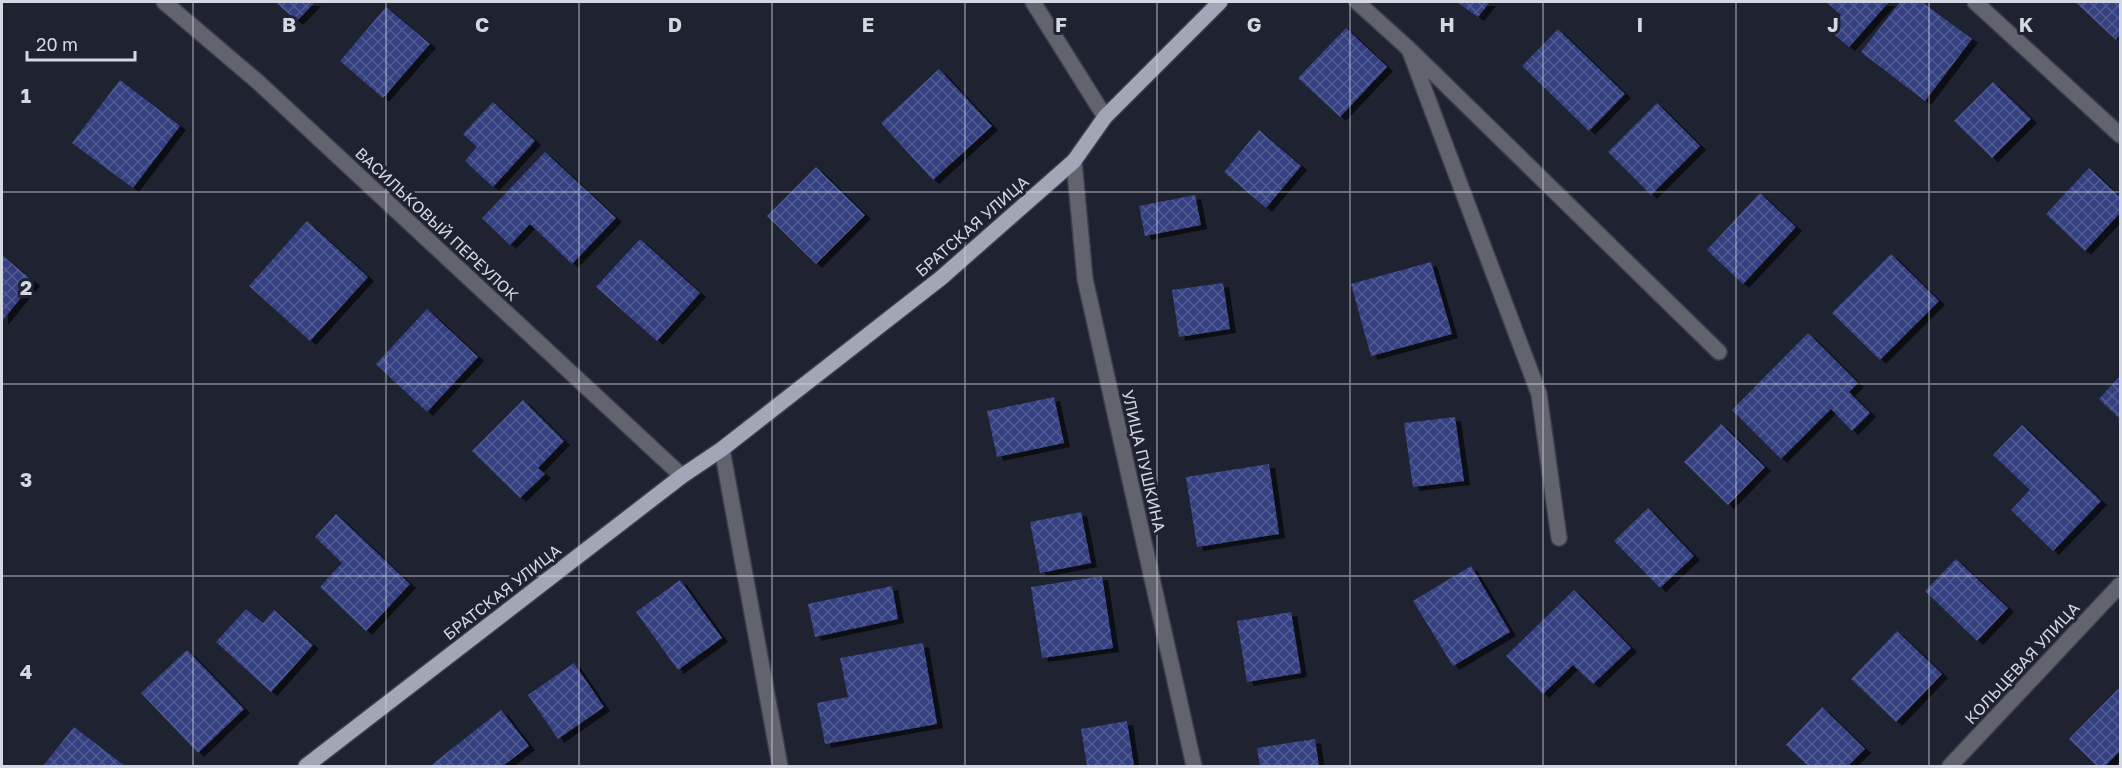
<svg xmlns="http://www.w3.org/2000/svg" width="2122" height="768" font-family="'Golos Text',sans-serif">
<style>
.building{fill:url(#building-cross-hatch);filter:url(#shadow)}
.lines{fill:none;stroke-linecap:round;stroke-linejoin:round}
.minor-casing{stroke:#3b3f4d;stroke-width:18}
.major-casing{stroke:#3b3f4d;stroke-width:18}
.minor{stroke:#62646d;stroke-width:15}
.major{stroke:#a2a7b8;stroke-width:15}
.grid{fill:none;stroke:#d4d8e2;stroke-width:1.5;stroke-opacity:0.55}
.labels{text-anchor:middle;dominant-baseline:central;stroke-width:6;stroke-linejoin:round;paint-order:stroke}
.street-label{font-size:16px;fill:#d4d8e2;stroke:#1e2231}
.grid-label{font-size:20px;text-anchor:middle;font-weight:bold;fill:#d4d8e2;stroke:#1e2231;stroke-width:6;stroke-linejoin:round;paint-order:stroke}
</style>
<defs>
<pattern id="building-cross-hatch" width="8" height="8" patternUnits="userSpaceOnUse" patternTransform="scale(1.5)"><rect width="8" height="8" fill="#354080"/><path d="M0 0l8 8M0 8l8-8" fill="none" stroke="#515b92"/></pattern>
<filter id="shadow"><feDropShadow dx="6" dy="4" stdDeviation="0" flood-color="#0009"/></filter>
</defs>
<rect width="100%" height="100%" fill="#1e2231"/>
<path class="building" d="M275,2H315L297,21Z
M1457,2H1490L1478,17Z
M1826,2H1889L1849,47L1828,29L1841,15Z
M1900,2H1922L1972,39L1925,101L1861,52Z
M2075,2H2120V35L2116,40Z
M386,7L430,44L383,98L340,61Z
M1346,28L1387,67L1340,117L1298,78Z
M1558,29L1625,94L1589,131L1522,66Z
M939,69L992,126L933,180L881,123Z
M120,80L180,126L133,188L72,143Z
M1993,82L2031,119L1992,158L1954,121Z
M493,102L535,141L493,187L465,161L477,147L463,134Z
M1657,103L1700,146L1651,195L1608,152Z
M1259,130L1301,166L1266,208L1224,172Z
M545,152L616,218L572,264L530,224L510,245L482,218Z
M816,167L865,215L816,264L767,216Z
M2089,168L2120,197V213L2085,251L2046,214Z
M1760,193L1796,227L1743,284L1707,250Z
M1195,195L1201,225L1145,236L1139,206Z
M307,221L368,277L310,341L249,286Z
M640,239L700,293L657,341L596,287Z
M1891,254L1939,301L1880,360L1832,313Z
M2,255L34,282L2,321Z
M1431,262L1452,334L1371,356L1351,284Z
M1223,283L1230,329L1179,337L1172,290Z
M427,309L478,357L427,412L376,364Z
M1808,333L1858,383L1849,392L1870,413L1852,431L1831,409L1781,459L1732,410Z
M2120,376V419L2099,399Z
M1054,397L1064,443L997,457L987,411Z
M523,400L564,441L538,468L545,474L520,498L472,451Z
M1455,417L1464,481L1413,487L1404,423Z
M1721,424L1765,467L1728,505L1684,462Z
M2022,425L2101,501L2053,551L2011,510L2030,490L1993,455Z
M1269,464L1279,534L1197,547L1186,477Z
M1648,508L1694,556L1660,588L1614,541Z
M1081,512L1091,563L1040,573L1030,522Z
M336,514L410,584L366,631L320,587L342,563L315,537Z
M1956,559L2008,608L1977,641L1925,591Z
M1471,566L1510,632L1453,666L1413,601Z
M1102,576L1113,648L1042,658L1031,587Z
M680,580L722,638L678,670L636,612Z
M892,586L898,619L815,637L808,604Z
M1574,590L1631,648L1593,684L1573,665L1543,694L1506,656Z
M246,609L263,623L274,610L313,645L271,692L216,642Z
M1291,612L1301,673L1247,682L1237,621Z
M1897,631L1942,674L1896,722L1851,679Z
M923,643L937,724L825,744L817,703L848,697L840,658Z
M187,650L244,709L198,753L141,693Z
M574,663L604,707L558,739L528,695Z
M2118,689L2120,691V751L2105,766H2097L2069,739Z
M1822,707L1865,749L1848,766H1808L1786,745Z
M501,710L529,746L503,766H430Z
M1127,721L1134,766H1087L1081,729Z
M74,727L125,766H43Z
M1315,739L1319,766H1260L1257,748Z"/>
<g class="lines">
<g class="minor-casing">
<path id="minor" d="M164,2L258,82L682,476
M1033,2L1105,117
M1357,2L1409,49L1719,352
M1975,2L2120,135
M1409,49L1539,394L1559,538
M1074,161L1085,279L1194,766
M722,449L780,766
M1950,766L2120,585"/>
</g>
<g class="major-casing">
<path id="major" d="M306,766L682,476L722,449L941,278L1074,161L1105,117L1220,2"/>
</g>
<use href="#minor" class="minor"/>
<use href="#major" class="major"/>
</g>
<path class="grid" d="M193,2V766M386,2V766M579,2V766M772,2V766M965,2V766M1157,2V766M1350,2V766M1543,2V766M1736,2V766M1929,2V766M2,192H2120M2,384H2120M2,576H2120"/>
<g class="labels">
<g class="street-label">
<text transform="translate(437 224) rotate(43)">ВАСИЛЬКОВЫЙ ПЕРЕУЛОК</text>
<text transform="translate(972 226) rotate(-41)">БРАТСКАЯ УЛИЦА</text>
<text transform="translate(1144 461) rotate(77)">УЛИЦА ПУШКИНА</text>
<text transform="translate(502 592) rotate(-38)">БРАТСКАЯ УЛИЦА</text>
<text transform="translate(2022 663) rotate(-47)">КОЛЬЦЕВАЯ УЛИЦА</text>
</g>
</g>
<g class="grid-label">
<text x="289" y="32">B</text>
<text x="482" y="32">C</text>
<text x="675" y="32">D</text>
<text x="868" y="32">E</text>
<text x="1061" y="32">F</text>
<text x="1254" y="32">G</text>
<text x="1447" y="32">H</text>
<text x="1640" y="32">I</text>
<text x="1833" y="32">J</text>
<text x="2026" y="32">K</text>
<text x="26" y="103">1</text>
<text x="26" y="295">2</text>
<text x="26" y="487">3</text>
<text x="26" y="679">4</text>
</g>
<rect width="2122" height="768" fill="none" stroke="#d4d8e2" stroke-width="6"/>
<path d="M27 51v9h108v-9" fill="none" stroke="#d4d8e2" stroke-width="3"/>
<text x="36" y="51" font-size="18" fill="#d4d8e2" stroke="#1e2231" stroke-width="4.5" paint-order="stroke">20 m</text>
</svg>
